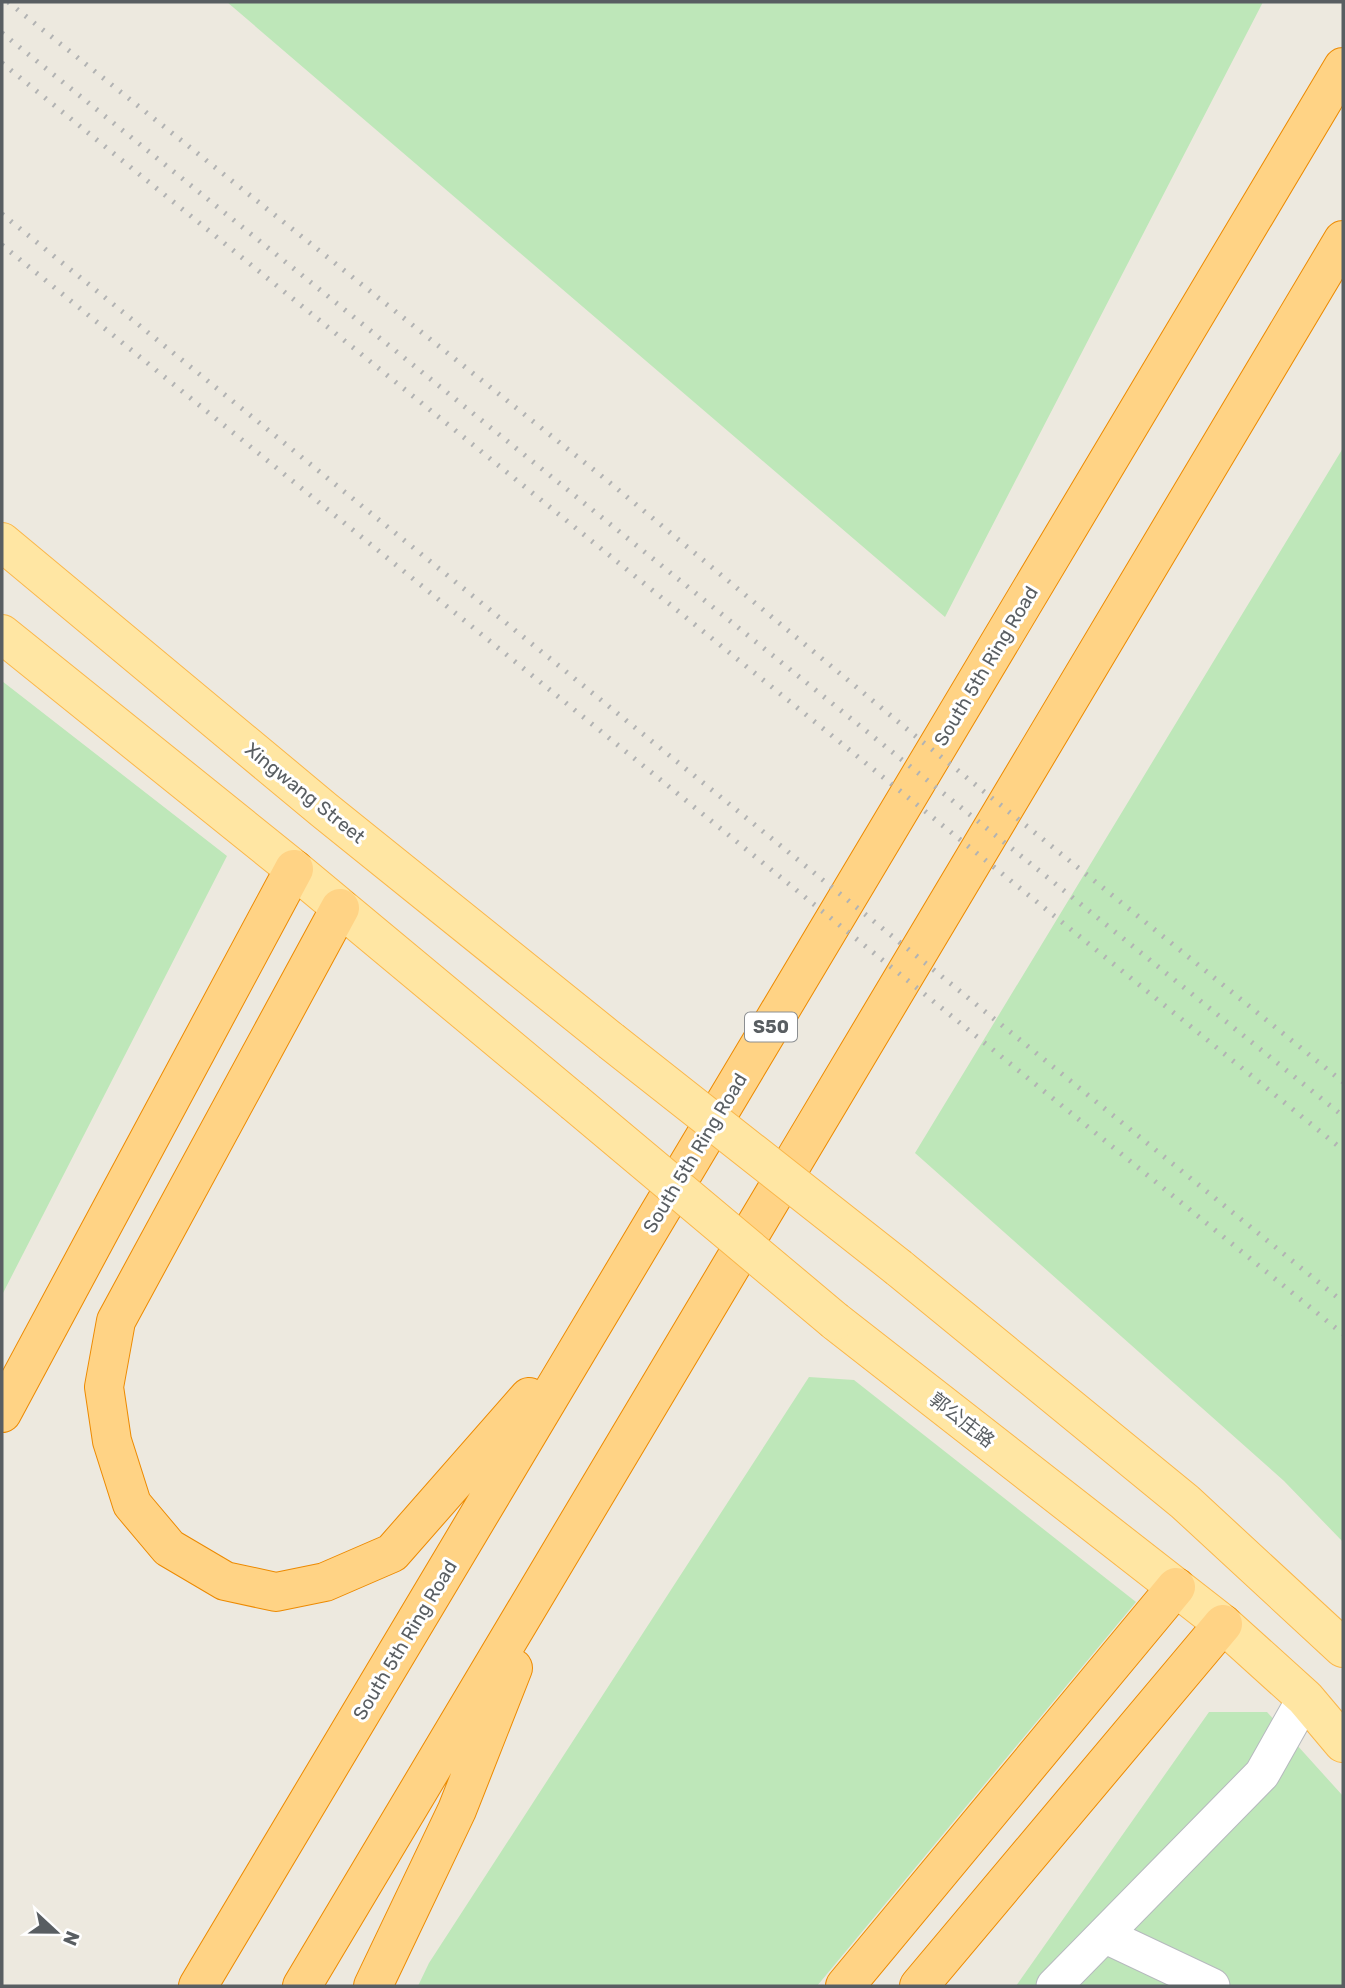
<svg xmlns="http://www.w3.org/2000/svg" width="1345" height="1988" font-family="Rubik,'Noto Sans SC',sans-serif">
<style>
.green{fill:#bee7b9}
.lines{fill:none;stroke-linecap:round;stroke-linejoin:round}
.minor-casing{stroke:#b6b9be;stroke-width:37}
.major-casing{stroke:#fbb74a;stroke-width:40}
.highway-casing{stroke:#ed8a00;stroke-width:40}
.minor{stroke:#fff;stroke-width:35}
.major{stroke:#ffe6a3;stroke-width:38}
.highway{stroke:#ffd385;stroke-width:38}
.rail{stroke:#b2b3b3;stroke-width:5;stroke-dasharray:2 9;stroke-linecap:butt}
.major-bridge-casing{stroke:#fbb74a;stroke-width:40;stroke-linecap:butt}
.major-bridge{stroke:#ffe6a3;stroke-width:38}
.labels{text-anchor:middle;dominant-baseline:central;stroke-width:6;stroke-linejoin:round;paint-order:stroke}
.shield{fill:#fff;stroke:#8b8e91;stroke-width:2}
.shield-label{font-size:18px;font-weight:bold;fill:#595e62}
.street-label{font-size:19px;fill:#595e62;stroke:#fff}
</style>
<rect width="100%" height="100%" fill="#ede9df"/>
<path class="green" d="M227,2H1263L945,617Z
M1343,448V1542L1284,1481L915,1153Z
M2,681L227,856L2,1295Z
M809,1377L854,1380L1136,1602L817,1986H418L429,1963Z
M1209,1712H1267L1343,1796V1986H1016Z"/>
<g class="lines">
<g class="minor-casing">
<path id="minor" d="M1104,1935L1212,1986
M1054,1986L1262,1774L1305,1698"/>
</g>
<g class="major-casing">
<path id="major" d="M2,542L324,810L611,1041
M2,634L294,869L574,1102
M899,1268L1185,1502L1343,1648
M835,1321L1223,1624L1305,1698L1343,1743"/>
</g>
<g class="highway-casing">
<path id="highway" d="M340,908L116,1321L104,1387L112,1441L132,1504L169,1548L225,1581L276,1592L325,1582L392,1553L529,1397
M2,1413L294,869
M198,1986L1343,67
M302,1986L1343,240
M373,1986L457,1810L513,1668
M845,1986L1176,1587
M919,1986L1223,1624"/>
</g>
<use href="#minor" class="minor"/>
<use href="#major" class="major"/>
<use href="#highway" class="highway"/>
<path class="rail" d="M8,2L609,482L919,739L1343,1082
M2,33L1343,1116
M2,63L1343,1150
M2,214L1343,1302
M2,245L1343,1334"/>
<g class="major-bridge-casing">
<path id="major-bridge" d="M611,1041L899,1268
M574,1102L835,1321"/>
</g>
<use href="#major-bridge" class="major-bridge"/>
</g>
<g class="labels">
<rect class="shield" x="745" y="1012.5" width="52" height="29" rx="5"/>
<g class="shield-label">
<text x="771" y="1027">S50</text>
</g>
<g class="street-label">
<text transform="translate(986 666) rotate(-59)">South 5th Ring Road</text>
<text transform="translate(305 793) rotate(39)">Xingwang Street</text>
<text transform="translate(695 1153) rotate(-59)">South 5th Ring Road</text>
<text transform="translate(962 1420) rotate(38)">郭公庄路</text>
<text transform="translate(405 1640) rotate(-59)">South 5th Ring Road</text>
</g>
</g>
<rect width="1345" height="1988" fill="none" stroke="#595e62" stroke-width="7"/>
<g transform="translate(56 1932) rotate(112)" stroke="#ffffff" stroke-width="5" paint-order="stroke">
<path d="M0-5L12 26L0 18L-12 26Z" fill="#595e62"/>
<text y="-10" font-size="19" font-weight="bold" text-anchor="middle" fill="#595e62">N</text>
</g>
</svg>
